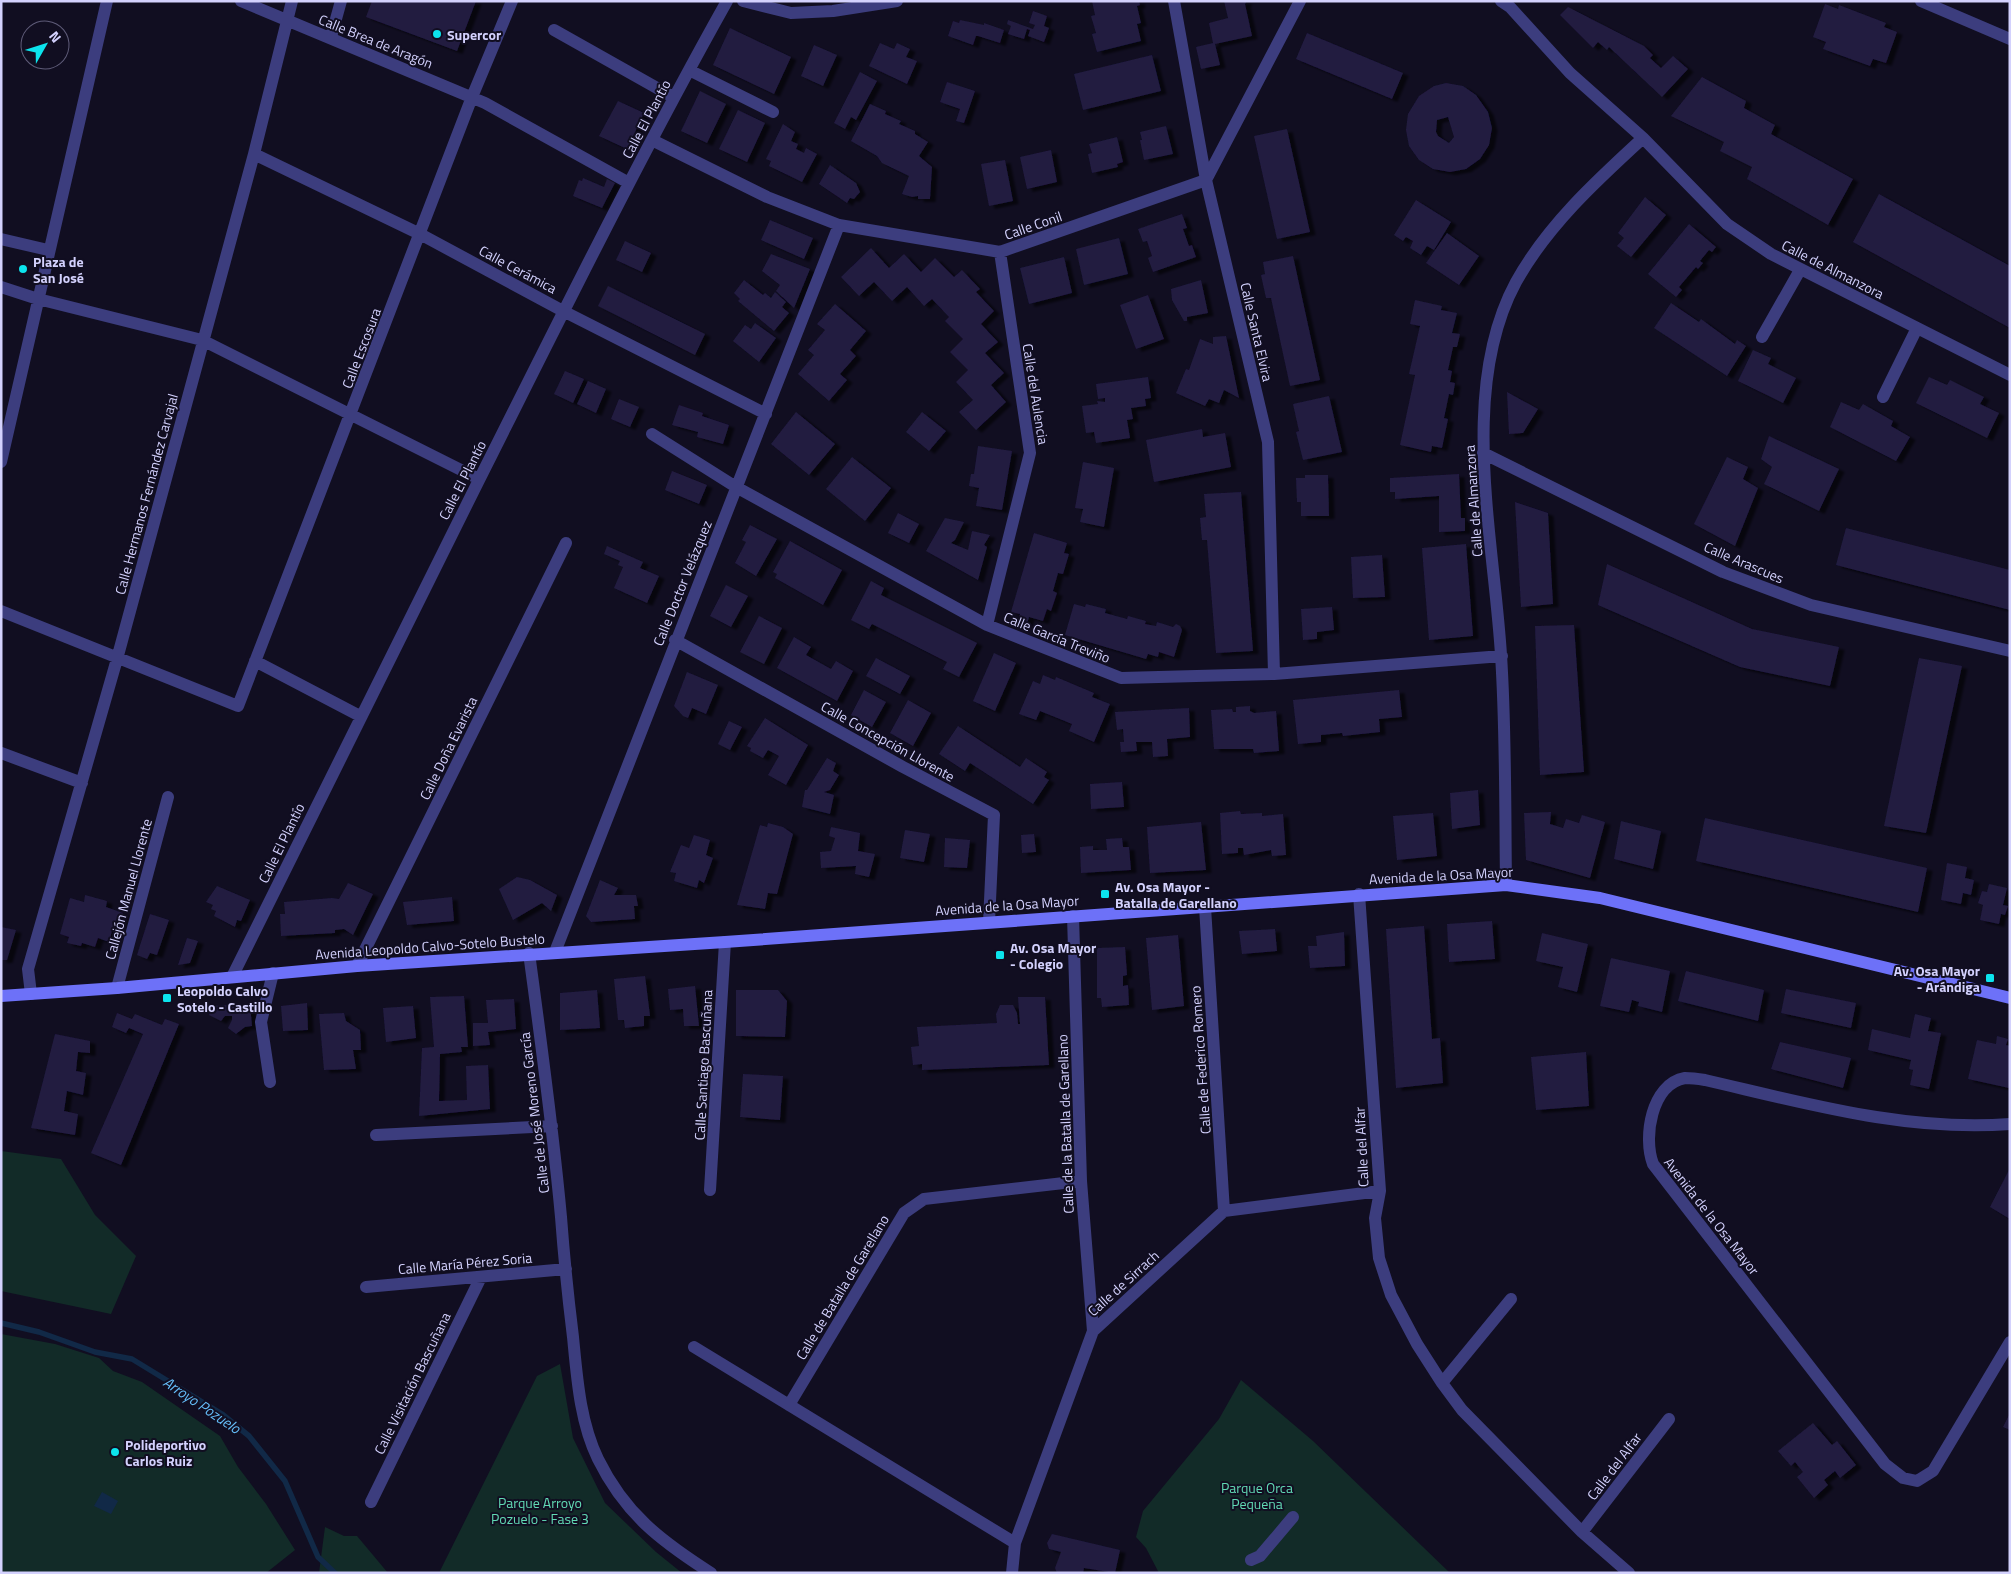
<svg xmlns="http://www.w3.org/2000/svg" width="2011" height="1574" font-family="'Titillium Web',sans-serif">
<style>
.green{fill:#122b28}
.water{fill:#112947}
.lines{fill:none;stroke-linecap:round;stroke-linejoin:round}
.stream{stroke:#112947;stroke-width:5.5}
.building{fill:#211b41;fill-rule:evenodd;filter:url(#shadow)}
.pedestrian{stroke:#3c3d7e;stroke-width:12}
.minor{stroke:#3c3d7e;stroke-width:12}
.secondary{stroke:#6d71f8;stroke-width:12}
.poi-dot{fill:#0ce4ed;stroke:#110e21;stroke-width:2}
.labels{text-anchor:middle;dominant-baseline:central;stroke-width:4;stroke-linejoin:round;paint-order:stroke}
.poi-label{font-size:14px;font-weight:bold;fill:#d3d1fd;stroke:#110e21;text-anchor:start}
.street-label{font-size:14px;fill:#d3d1fd;stroke:#110e21}
.park-label{font-size:14px;fill:#61d9b4;stroke:#110e21}
.water-label{font-size:15px;font-style:italic;fill:#64bcf7;stroke:#110e21}
</style>
<defs>
<filter id="shadow"><feDropShadow dx="5.5" dy="3" stdDeviation="1" flood-color="#0009"/></filter>
</defs>
<rect width="100%" height="100%" fill="#110e21"/>
<path class="green" d="M1,1151L61,1159L95,1215L136,1256L111,1314L1,1291Z
M1,1334L55,1344L99,1358L113,1371L142,1382L220,1436L238,1467L266,1504L295,1550L266,1573H1Z
M560,1364L573,1438L605,1503L656,1552L682,1573H439L537,1376Z
M1241,1380L1313,1441L1450,1573H1159L1146,1548L1136,1537L1143,1511L1219,1419Z
M325,1527L344,1536H357L388,1573H319Z"/>
<path class="water" d="M102,1492L118,1501L111,1514L94,1506Z"/>
<g class="lines">
<path class="stream" d="M1,1323L39,1332L95,1352L132,1359L222,1414L249,1436L285,1481L318,1557L335,1573"/>
</g>
<path class="building" d="M372,1H476L457,51L366,17Z
M1092,1H1139L1140,5L1137,6L1141,23L1137,24L1141,41L1097,52L1092,34L1096,33L1091,16L1095,15Z
M1224,1H1247L1245,4L1252,36L1215,44L1220,65L1201,69L1196,47L1213,43L1209,23L1228,18Z
M1825,4L1838,9L1839,5L1886,23L1884,27L1897,32L1886,63L1873,59L1870,66L1823,49L1826,42L1813,37Z
M1568,7L1644,46L1653,55L1650,58L1661,68L1673,56L1688,69L1662,97L1609,47L1607,50L1598,42L1593,48L1560,15Z
M1033,11L1047,16L1044,26L1049,28L1044,42L1028,36L1030,30L1027,29L1024,39L1008,34L1011,26L1007,24L1008,20L1033,29L1035,25L1029,23Z
M960,20L984,25V23L1004,30L1000,43L978,36H976L973,45L948,36L953,21L959,23Z
M730,28L791,57L774,94L713,65Z
M1307,33L1403,73L1392,99L1296,59Z
M880,43L894,49L897,43L910,49L906,57L917,61L907,84L869,66Z
M814,45L837,55L823,86L801,76Z
M1152,55L1161,91L1083,110L1074,74Z
M860,72L877,81L856,120L851,117L845,129L834,123Z
M1702,77L1746,101L1744,108L1775,125L1771,134L1853,179L1828,225L1747,179L1752,167L1720,151L1724,142L1671,116Z
M947,82L975,91L964,123L956,121L960,109L940,102Z
M1446,83L1463,86L1476,95L1488,112L1492,128L1489,145L1480,159L1466,169L1450,172L1433,169L1419,160L1409,146L1406,130L1408,114L1419,96L1434,86ZM1448,117L1454,137L1449,143L1438,136L1436,132L1437,120Z
M700,91L726,104L707,143L681,131Z
M618,101L644,113L627,149L599,136Z
M870,104L886,111L885,114L901,121L899,124L915,131V134L928,142L919,156L932,167L930,199H918V196L912,197L902,194L909,176L882,163L877,156L851,141Z
M738,110L765,123L747,162L719,149Z
M783,124L795,132L791,141L798,144L796,149L804,153L806,148L817,154L802,182L769,166L771,161L766,159Z
M1166,126L1173,154L1144,160L1140,140H1142L1140,132Z
M1287,129L1310,232L1277,239L1254,136Z
M1117,137L1123,162L1117,164L1118,167L1092,173L1088,154L1092,153L1089,144Z
M1051,150L1057,182L1027,189L1020,157Z
M1005,160L1013,201L989,206L981,164Z
M830,165L856,183L860,192L854,199L850,198L847,203L819,184Z
M583,178L604,187L607,179L615,183L602,208L573,196L579,180L582,181Z
M1879,194L2010,266V328L1853,242Z
M1645,197L1666,215L1631,257L1617,246L1624,238L1618,233Z
M1416,200L1451,222L1434,250L1427,246L1421,255L1410,248L1413,241L1406,237L1403,241L1394,235Z
M1182,214L1187,228L1183,229L1189,246L1192,245L1196,257L1153,272L1148,258L1152,256L1147,241L1143,242L1138,229Z
M770,220L813,238L804,259L761,240Z
M1689,224L1716,247L1712,252L1709,250L1700,261L1703,263L1698,269L1696,267L1679,287L1682,290L1676,297L1648,274Z
M1447,233L1479,256L1459,285L1426,263Z
M1119,238L1128,274L1084,285L1076,249Z
M625,241L651,253L642,272L616,260Z
M871,248L889,268L904,254L921,272L935,258L954,277L962,270L980,289L976,292L994,311L981,324L998,342L985,353L1004,373L991,385L1006,402L976,430L959,412L973,400L956,382L968,370L950,352L963,339L945,321L949,317L932,299L924,306L907,287L892,301L874,282L859,296L841,277Z
M771,254L810,269L794,308L776,291L780,285L762,271Z
M1293,256L1320,380L1290,386L1271,298H1266L1261,275L1265,274L1263,262Z
M1064,257L1072,293L1029,304L1020,268Z
M744,280L763,295L765,293L771,298L775,292L786,302L782,307L789,313L774,331L738,301L740,299L734,293Z
M1201,280L1208,313L1187,317V321H1184L1172,300L1171,289Z
M608,286L705,334L695,355L598,306Z
M1148,295L1164,339L1136,349L1120,305Z
M1415,300L1442,306L1441,310L1457,313L1452,333L1460,334L1457,347H1453L1448,370L1452,371L1450,382L1455,383L1453,395L1449,394L1444,418L1448,419L1442,448L1432,446L1431,452L1400,445L1415,375L1409,374L1420,326L1410,324Z
M1671,303L1699,322L1701,319L1735,344L1737,340L1746,346L1727,376L1654,328Z
M835,304L866,331L850,350L856,356L840,374L847,380L829,401L798,374L814,355L808,350L825,330L817,324Z
M755,323L776,338L759,362L733,341L745,325L751,329Z
M1226,336L1239,398L1224,390L1219,403L1209,399L1205,406L1176,393L1186,369L1189,370L1200,339L1213,344V337Z
M1753,350L1771,358L1768,364L1796,378L1783,403L1738,381Z
M565,371L584,379L573,403L554,394Z
M1148,377L1151,398L1145,399L1146,406L1131,408L1133,419L1127,420L1130,438L1096,443L1094,432L1086,433L1082,406L1098,404L1097,401L1105,402V398L1098,399L1096,384Z
M1929,377L1947,385L1950,380L1984,397L1980,404L1999,413L1987,438L1916,403Z
M588,381L606,389L596,413L577,404Z
M1507,392L1538,409L1523,433L1509,434Z
M1329,396L1342,452L1303,460L1296,432L1299,431L1293,404Z
M619,399L639,407L630,427L611,419Z
M1841,402L1859,410L1863,404L1893,421L1891,426L1910,437L1896,461L1830,427Z
M679,405L703,413L702,416L729,425L723,444L697,437L698,432L672,425Z
M796,412L835,444L809,475L771,444Z
M922,412L946,431L929,451L906,432Z
M1202,429L1203,437L1225,433L1231,467L1154,482L1146,440Z
M1769,436L1839,469L1819,511L1764,484L1772,467L1761,459Z
M978,446L1012,451L1002,510L976,506L979,488L969,486L971,474H974Z
M852,457L891,488L865,521L826,489Z
M1727,457L1748,467L1743,479L1758,488L1735,546L1694,524Z
M1083,462L1114,468L1104,527L1080,522L1083,509L1075,508Z
M672,471L707,485L699,504L665,490Z
M1459,474L1461,518H1465V531L1439,532V496L1395,499V492H1390V478Z
M1305,475H1328L1329,516H1301V502H1297L1296,478H1305Z
M1241,492L1253,651L1216,653L1207,540H1202L1200,518L1206,517L1204,494Z
M1515,502L1548,513L1553,604L1521,607Z
M898,513L919,524L909,543L888,533Z
M945,518L964,522L955,540L951,543L968,550L972,531L990,535L984,545L987,547L978,580L926,551Z
M750,525L777,539L756,576L735,563L746,542L742,540Z
M1846,528L2010,570V610L1836,565Z
M1034,533L1067,543L1064,553L1069,554L1063,574L1058,573L1053,591L1057,593L1051,611L1047,609L1043,621L1029,617L1027,624L1018,621L1020,614L1011,612Z
M790,541L842,570L823,605L775,578L777,574L773,572Z
M1466,544L1473,636L1429,640L1422,548Z
M607,546L643,562L640,568L659,576L647,603L614,588L623,567L618,565L620,561L604,554Z
M1382,555L1385,597L1353,598L1351,557Z
M1607,564L1752,629L1839,647L1830,686L1740,667L1598,605Z
M871,581L884,588L881,595L977,643L959,677L943,669L947,662L872,624L869,629L851,620Z
M726,585L748,596L731,627L710,616Z
M1074,604L1085,607L1086,604L1106,609L1105,613L1127,619L1128,616L1146,621L1145,624L1156,626L1157,622L1173,627L1176,624L1180,626L1182,630L1174,657L1159,652L1158,657L1148,654L1146,659L1065,635Z
M1332,607L1334,630L1317,632V639L1303,640L1301,609Z
M759,616L782,628L764,664L740,652Z
M1574,625L1584,772L1540,775L1535,626Z
M794,637L811,647L806,655L831,669L836,661L853,671L837,701L777,668Z
M994,653L1016,663L995,711L973,701Z
M876,658L910,676L900,694L866,676Z
M1919,658L1962,666L1926,833L1884,826Z
M687,672L718,685L706,714L692,708L688,718L683,716L674,706Z
M1043,675L1055,680L1056,677L1094,693L1092,697L1110,704L1094,742L1069,731L1072,724L1040,711L1036,720L1019,714L1033,681L1040,684Z
M864,690L886,702L872,727L851,715Z
M1399,690L1402,717L1379,719L1380,732L1343,736L1342,733L1321,735V742L1298,744L1293,700Z
M908,700L931,713L913,746L890,733Z
M1250,706V711L1254,713L1276,711L1279,751L1254,753L1253,749H1214L1211,710L1232,709L1233,712H1236V707Z
M1189,708L1190,737L1167,739L1168,756L1153,757L1152,742H1136L1137,751L1121,752L1120,742H1124L1123,729L1117,730L1115,712Z
M765,718L808,745L786,785L768,775L779,756L768,750L763,758L750,751L751,748L747,746Z
M729,721L742,727L730,750L718,744Z
M958,726L1020,767L1026,758L1047,772L1044,777L1049,780L1033,804L970,763L965,771L939,754Z
M827,758L836,763L833,771L839,775L830,790L824,792L834,795L830,814L802,807L805,790H807Z
M1122,782L1124,807L1091,809L1090,784Z
M1478,790L1480,825L1452,829L1450,793Z
M1240,811L1241,814L1262,813V816L1283,814L1286,855L1272,856L1271,850L1244,855L1243,848H1238V853L1222,854L1220,813Z
M1551,812L1550,824L1563,828L1566,819L1579,823L1582,815L1605,822L1590,878L1526,860L1524,813Z
M1433,813L1437,856L1397,860L1393,816Z
M1705,818L1927,868L1918,912L1696,861Z
M1621,821L1661,831L1653,869L1614,859Z
M1201,822L1206,870L1150,873L1147,827Z
M768,823L783,827L793,834L777,894L768,893L765,909L737,905L760,825L767,827Z
M831,827L860,833L858,851L875,854L869,877L855,874L856,866L821,868L820,852L831,851L835,838L829,836Z
M905,830L930,834L924,862L900,858Z
M1034,834L1036,852L1022,853L1021,835Z
M694,835L710,840L706,855L713,858L704,883L699,880L697,888L674,881L676,873L670,872L681,845L689,848Z
M945,838L970,840L967,868L944,867Z
M1122,838L1123,847H1129L1131,870L1081,873L1080,847L1093,846V850H1107L1106,839Z
M1947,863L1967,867L1965,878L1974,880L1971,895L1963,893L1961,904L1941,900Z
M517,877L530,880L557,895L551,911L542,903L513,920L499,889Z
M600,880L618,888L614,895H636L638,906H634L635,919L591,922L586,916Z
M348,883L373,894L353,935L344,929L335,930V933L281,936L280,914H285L284,902L332,898L339,899Z
M1989,884L2007,888L2003,905L2008,906L2005,915L2001,914L1999,924L1980,920L1983,905L1978,903L1982,891L1987,892Z
M217,886L250,900L241,921L237,920L235,927L214,916L216,911L211,909L213,905L206,902Z
M85,895L107,901L106,907L123,913L120,925L114,923L109,942L98,938L95,947L82,943L81,946L67,943L69,937L60,934L70,898L84,902Z
M452,897L454,921L407,925L403,902Z
M150,914L169,920L157,955L150,953L147,959L137,955Z
M1492,921L1495,959L1449,962L1447,924Z
M1424,926L1432,1039L1440,1038L1443,1083L1396,1088L1386,929Z
M1,927L16,930L7,960H1Z
M1275,929L1277,951L1242,954L1239,931Z
M1344,932L1345,966L1310,968L1308,946H1317L1316,936Z
M1542,933L1588,944L1577,992L1558,987L1563,967L1536,961Z
M1178,935L1184,1006L1152,1010L1146,938Z
M187,938L198,941L190,963L178,965Z
M1125,947L1127,975L1123,976V986L1128,985L1129,1005L1102,1007L1101,998H1097V948Z
M1611,958L1670,971L1662,1012L1638,1006L1639,1002L1632,1000L1629,1012L1600,1006Z
M1686,971L1764,990L1758,1021L1678,1001Z
M645,976L650,1016H644V1026L625,1028L624,1020H618L614,979Z
M695,986L699,1026H684L683,1009L670,1010L668,989Z
M1786,989L1856,1003L1851,1028L1781,1013Z
M597,990L600,1028L560,1030V993Z
M736,990H778L787,1001L785,1037L736,1036Z
M464,996L468,1047H461L462,1052L440,1054L439,1101L467,1100L466,1066L488,1065L490,1109L419,1116L422,1048L434,1047L430,997Z
M1018,997H1045L1049,1065L922,1070V1064L913,1065L911,1047L919,1046L917,1027L997,1023L996,1014L1000,1005H1013L1017,1013L1018,1024H1020Z
M514,999L516,1029L488,1032L490,1045L473,1046V1023H488L486,1000Z
M307,1003L308,1030L283,1031L281,1006Z
M250,1004L252,1026L245,1027L236,1034L228,1028L232,1020V1016H225L221,1021L209,1015L211,1006Z
M413,1006L416,1038L386,1042L383,1008Z
M117,1013L132,1019L135,1014L162,1025L165,1019L179,1024L121,1165L91,1153L143,1034L129,1028L126,1033L112,1027Z
M344,1013L346,1021L360,1030L361,1050H353L356,1069L324,1070L319,1014Z
M1915,1014L1931,1018L1928,1031L1941,1033L1929,1089L1910,1085L1913,1070L1909,1069L1911,1060L1868,1050L1872,1029L1910,1038Z
M55,1034L90,1041V1053L78,1052L76,1071L86,1073L83,1095L67,1091L64,1111L78,1114L75,1135L31,1128Z
M1997,1036L2008,1039L2006,1045L2010,1046L2009,1088L1968,1079L1977,1040L1996,1044Z
M1780,1042L1851,1058L1843,1088L1771,1069Z
M1586,1052L1589,1106L1536,1110L1531,1057Z
M743,1074L783,1076L780,1120L740,1117Z
M2010,1168V1219L1990,1207Z
M2010,1413V1430L2003,1427Z
M1813,1423L1832,1445L1837,1441L1856,1465L1840,1478L1835,1471L1824,1480L1828,1485L1814,1498L1797,1477L1803,1472L1795,1462L1791,1466L1778,1451Z
M1052,1534L1120,1550L1115,1573L1084,1568L1083,1573H1057L1055,1568L1061,1552L1049,1549L1047,1543Z"/>
<g class="lines">
<path class="pedestrian" d="M1251,1560L1260,1556L1293,1517"/>
<path class="minor" d="M241,1L485,103L629,183
M743,1L791,13L833,11L897,1
M1174,1L1206,180L1268,442L1274,674
M1501,1L1510,7L1570,73L1643,138L1727,224L1771,254L2010,375
M1921,1L2010,39
M554,30L673,97
M331,37L341,1
M689,70L773,112
M652,140L767,197L839,225L1000,252L1206,180L1300,1
M254,154L420,234L563,311L766,414
M1,239L48,250
M1,287L38,299L202,340L479,479
M1762,337L1800,270
M1883,397L1917,328
M652,434L736,487L987,625L1121,678L1274,674L1502,656
M1483,453L1723,572L1811,605L2010,651
M1,462L107,1
M1,611L238,706L472,97L512,1
M987,625L1030,453L1000,252
M675,640L903,767L994,815L989,922
M255,661L360,716
M1,753L82,783
M1506,885C1505,808 1506,731 1501,655C1494,539 1458,389 1516,282C1547,226 1596,181 1643,138
M1359,894L1380,1191L1375,1218L1379,1258L1391,1295L1417,1344L1442,1383L1462,1410L1582,1532L1629,1573
M1205,907L1224,1211
M1073,916L1081,1181L1093,1331
M555,952L839,225
M529,953C541,1041 553,1129 561,1217C564,1257 568,1297 573,1337C577,1378 580,1422 598,1459C625,1514 661,1541 711,1573
M357,966L566,543
M232,977C314,811 396,645 479,480C560,319 639,158 727,1
M117,988L168,797
M31,994L28,969L117,659L254,154L292,1
M270,1082L261,1022L273,973
M2010,1124C1906,1132 1805,1103 1705,1080C1699,1079 1691,1078 1685,1078C1651,1084 1643,1138 1653,1164L1885,1464L1903,1478L1917,1481L1933,1471L2010,1342
M376,1135L552,1126
M710,1190L725,942
M366,1287L566,1269
M694,1347L1015,1543
M1442,1383L1511,1299
M789,1405L904,1213L924,1199L1081,1181
M371,1502L481,1277
M1582,1532L1669,1419
M1012,1573L1015,1543L1093,1331L1224,1211L1380,1191"/>
<path class="secondary" d="M1,996L117,988L357,966L725,942L1506,885L1600,898L2010,998"/>
</g>
<g class="poi-dot">
<circle cx="437" cy="34" r="5"/>
<circle cx="23" cy="269" r="5"/>
<rect x="1100" y="889" width="10" height="10" rx="2.5"/>
<rect x="995" y="950" width="10" height="10" rx="2.5"/>
<rect x="1985" y="973" width="10" height="10" rx="2.5"/>
<rect x="162" y="993" width="10" height="10" rx="2.5"/>
<circle cx="115" cy="1452" r="5"/>
</g>
<g class="labels">
<g class="poi-label">
<text x="447" y="34">Supercor</text>
<text x="33" y="261">Plaza de<tspan x="33" dy="16">San José</tspan></text>
<text x="1115" y="886">Av. Osa Mayor -<tspan x="1115" dy="16">Batalla de Garellano</tspan></text>
<text x="1010" y="947">Av. Osa Mayor<tspan x="1010" dy="16">- Colegio</tspan></text>
<text x="1980" y="970" text-anchor="end">Av. Osa Mayor<tspan x="1980" dy="16">- Arándiga</tspan></text>
<text x="177" y="990">Leopoldo Calvo<tspan x="177" dy="16">Sotelo - Castillo</tspan></text>
<text x="125" y="1444">Polideportivo<tspan x="125" dy="16">Carlos Ruiz</tspan></text>
</g>
<g class="street-label">
<text transform="translate(376 41) rotate(22)">Calle Brea de Aragón</text>
<text transform="translate(646 119) rotate(-62)">Calle El Plantío</text>
<text transform="translate(1033 225) rotate(-19)">Calle Conil</text>
<text transform="translate(518 269) rotate(28)">Calle Cerámica</text>
<text transform="translate(1833 269) rotate(27)">Calle de Almanzora</text>
<text transform="translate(1257 332) rotate(77)">Calle Santa Elvira</text>
<text transform="translate(361 348) rotate(-69)">Calle Escosura</text>
<text transform="translate(1036 394) rotate(81)">Calle del Aulencia</text>
<text transform="translate(462 480) rotate(-63)">Calle El Plantío</text>
<text transform="translate(146 494) rotate(-75)">Calle Hermanos Fernández Carvajal</text>
<text transform="translate(1473 501) rotate(-94)">Calle de Almanzora</text>
<text transform="translate(1744 562) rotate(23)">Calle Arascues</text>
<text transform="translate(682 583) rotate(-68)">Calle Doctor Velázquez</text>
<text transform="translate(1057 637) rotate(22)">Calle García Treviño</text>
<text transform="translate(888 741) rotate(29)">Calle Concepción Llorente</text>
<text transform="translate(448 748) rotate(-64)">Calle Doña Evarista</text>
<text transform="translate(281 843) rotate(-64)">Calle El Plantío</text>
<text transform="translate(1441 875) rotate(-3)">Avenida de la Osa Mayor</text>
<text transform="translate(128 889) rotate(-75)">Callejón Manuel Llorente</text>
<text transform="translate(1007 905) rotate(-4)">Avenida de la Osa Mayor</text>
<text transform="translate(430 946) rotate(-4)">Avenida Leopoldo Calvo-Sotelo Bustelo</text>
<text transform="translate(1200 1060) rotate(-94)">Calle de Federico Romero</text>
<text transform="translate(703 1065) rotate(-87)">Calle Santiago Bascuñana</text>
<text transform="translate(534 1113) rotate(-97)">Calle de José Moreno García</text>
<text transform="translate(1065 1124) rotate(-92)">Calle de la Batalla de Garellano</text>
<text transform="translate(1361 1147) rotate(-93)">Calle del Alfar</text>
<text transform="translate(1712 1216) rotate(52)">Avenida de la Osa Mayor</text>
<text transform="translate(465 1263) rotate(-5)">Calle María Pérez Soria</text>
<text transform="translate(1123 1283) rotate(-42)">Calle de Sirrach</text>
<text transform="translate(842 1287) rotate(-59)">Calle de Batalla de Garellano</text>
<text transform="translate(412 1383) rotate(-64)">Calle Visitación Bascuñana</text>
<text transform="translate(1614 1466) rotate(-53)">Calle del Alfar</text>
</g>
<g class="park-label">
<text x="1257" y="1487">Parque Orca<tspan x="1257" dy="16">Pequeña</tspan></text>
<text x="540" y="1502">Parque Arroyo<tspan x="540" dy="16">Pozuelo - Fase 3</tspan></text>
</g>
<g class="water-label">
<text transform="translate(202 1405) rotate(34)">Arroyo Pozuelo</text>
</g>
</g>
<rect width="2011" height="1574" fill="none" stroke="#d3d1fd" stroke-width="5"/>
<g transform="translate(45 45) rotate(51)"><circle r="24" fill="#110e21" stroke="#5f5c79"/>
<path d="M0-4L9 19L0 12L-9 19Z" fill="#0ce4ed"/>
<text y="-8" font-size="14" font-weight="bold" text-anchor="middle" fill="#d3d1fd">N</text>
</g>
</svg>
